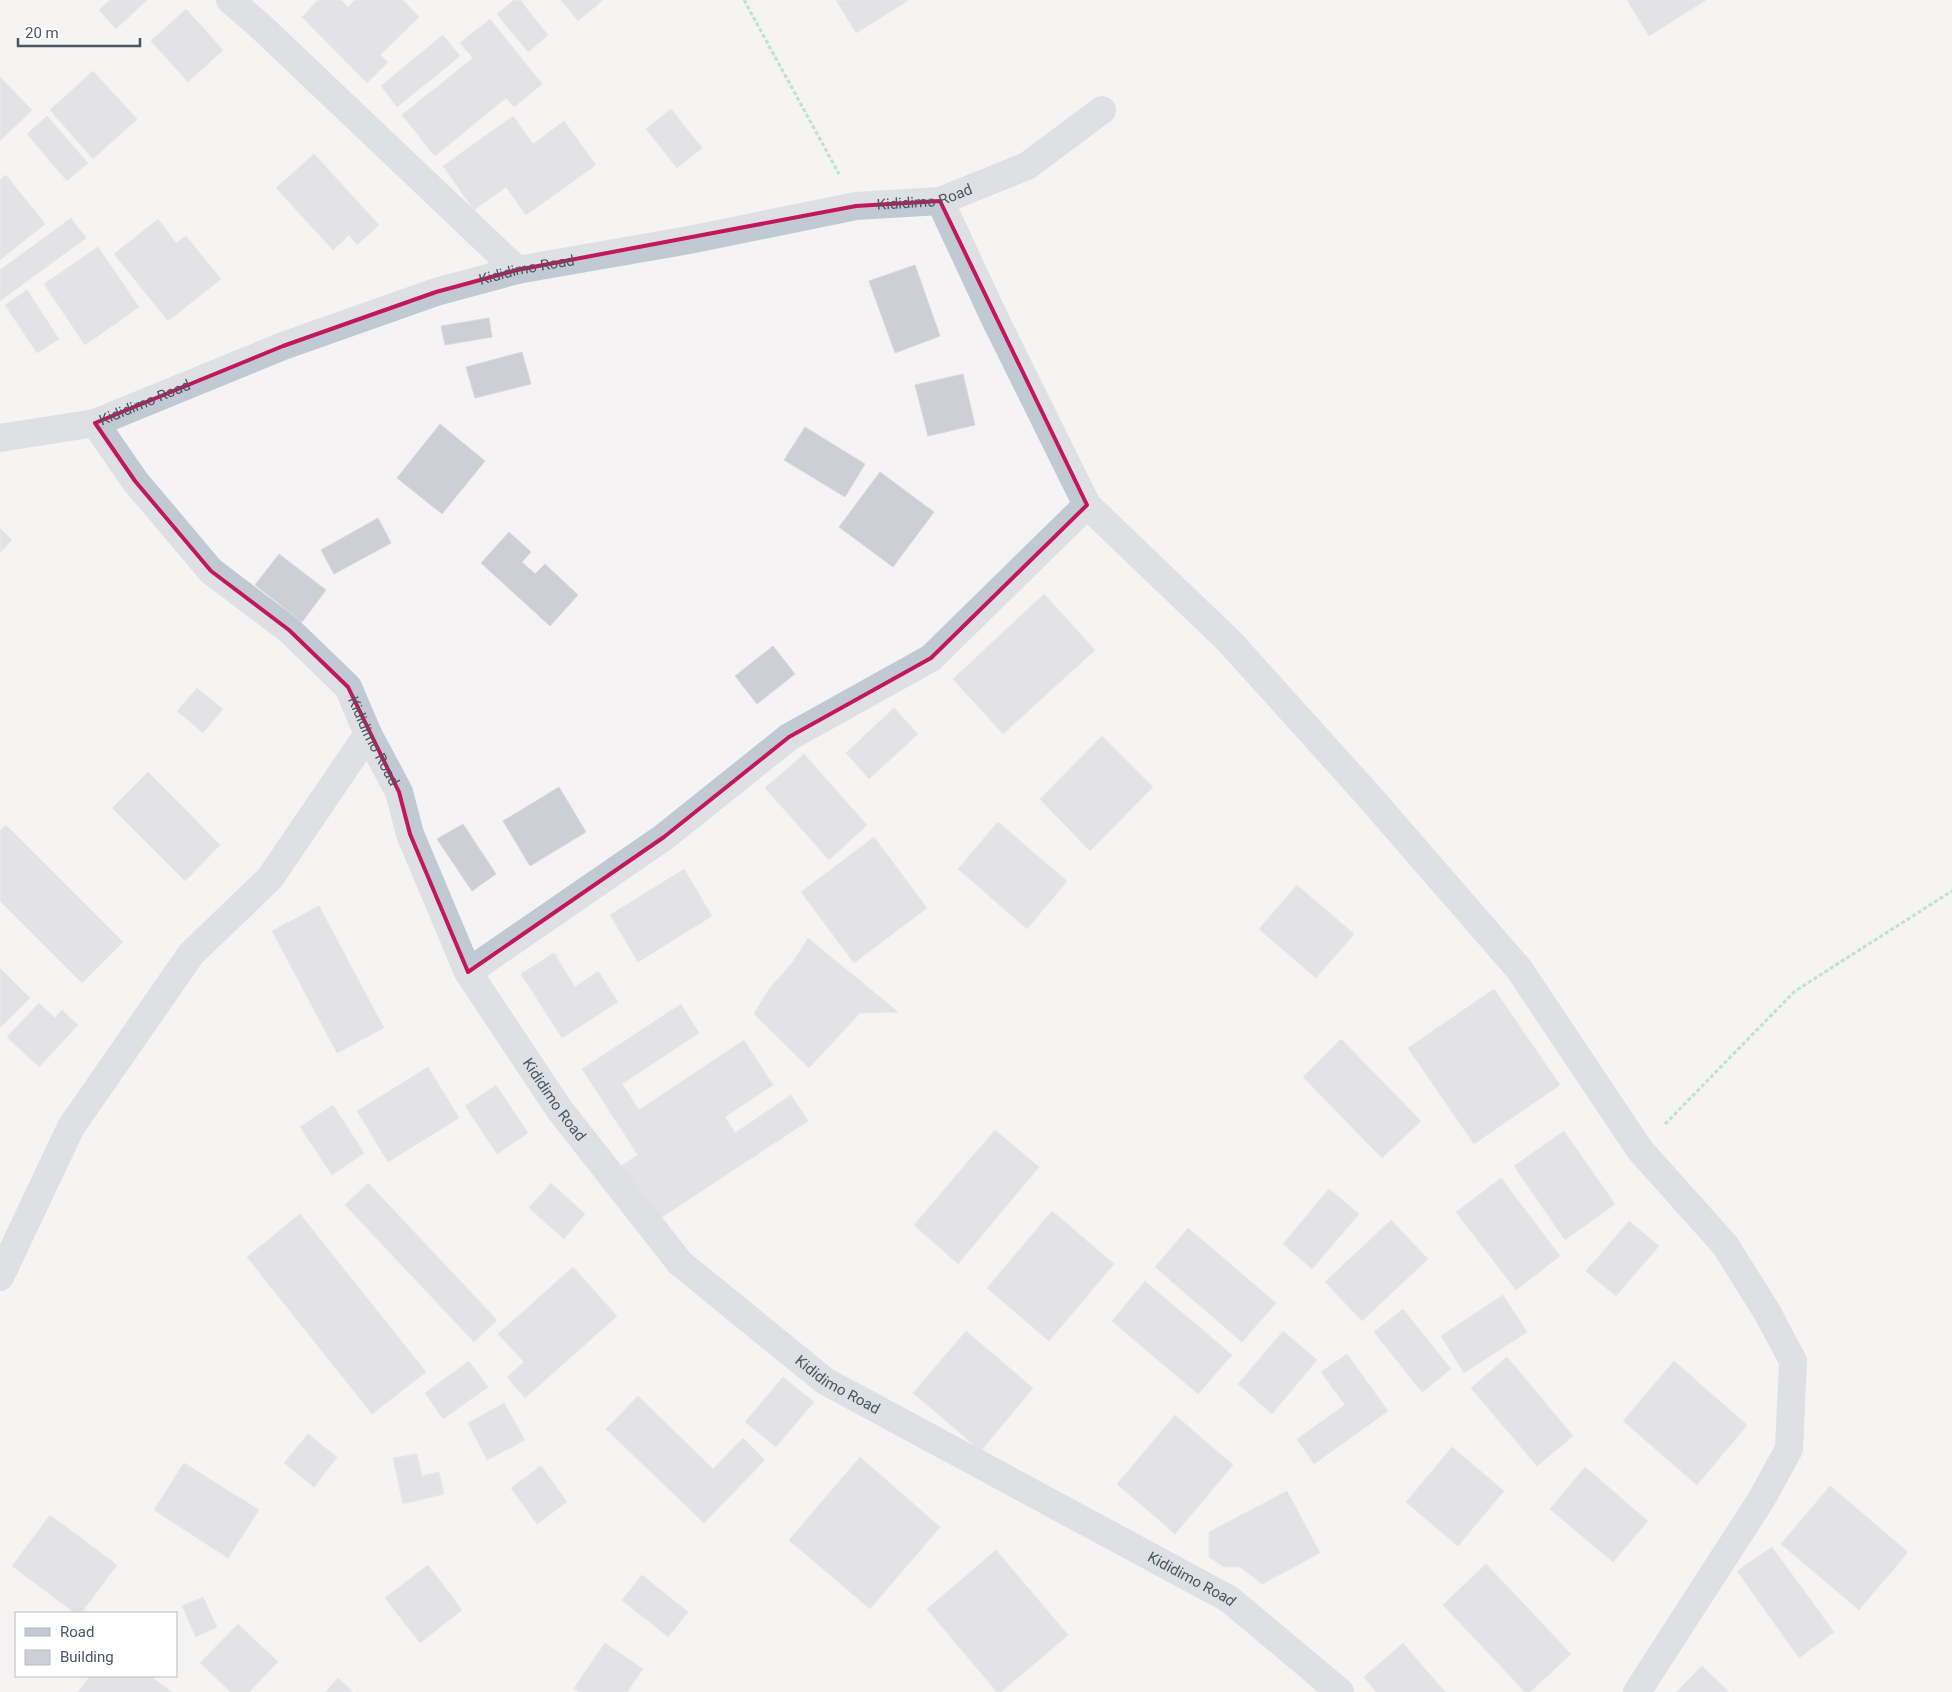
<svg xmlns="http://www.w3.org/2000/svg" width="1952" height="1692" font-family="Roboto,sans-serif">
<style>
.building{fill:#cdcfd5;stroke:#d7d9de}
.lines{fill:none;stroke-linecap:round;stroke-linejoin:round}
.path{stroke:#7ad0a6;stroke-width:3;stroke-dasharray:4 2.5;stroke-linecap:butt}
.street{stroke:#c1cad2;stroke-width:28}
.marked{fill:none;stroke:#c2185b;stroke-width:4;stroke-linejoin:round}
.labels{text-anchor:middle;dominant-baseline:central;stroke-width:4;stroke-linejoin:round;paint-order:stroke}
.street-label{font-size:15px;fill:#4a5661;stroke:#fff}
</style>
<rect width="100%" height="100%" fill="#f5f3f3"/>
<path class="building" d="M110,0H147L116,29L99,10Z
M318,0H341L348,7L355,0H403L419,17L380,55L388,62L367,83L302,17Z
M514,0H520L548,35L528,52L497,14Z
M561,0H603L578,21Z
M836,0H909L856,33Z
M1627,0H1706L1649,36Z
M186,9L223,50L188,82L151,41Z
M490,19L542,84L514,107L506,98L435,156L402,115L473,58L460,43Z
M443,35L460,56L397,107L381,86Z
M93,71L137,119L93,159L50,110Z
M0,77L32,110L0,141Z
M671,109L702,148L677,168L646,129Z
M47,116L88,163L67,181L27,134Z
M513,116L533,144L564,121L596,165L526,215L506,187L474,210L443,166Z
M314,154L379,225L357,245L349,235L333,250L276,188Z
M6,175L45,224L0,260V180Z
M71,218L86,238L0,301V270Z
M158,219L176,243L186,236L221,279L168,321L114,254Z
M98,247L139,307L85,345L44,284Z
M915,265L940,336L895,353L869,281Z
M27,290L59,339L37,353L5,305Z
M489,318L492,337L445,345L441,326Z
M522,352L531,384L475,398L466,367Z
M963,374L975,425L928,436L915,385Z
M440,424L485,461L442,514L397,478Z
M805,427L865,464L845,497L784,460Z
M880,472L934,512L893,567L839,527Z
M378,518L391,543L334,574L321,550Z
M0,528L12,540L0,553Z
M509,532L531,552L522,562L535,574L545,564L578,595L550,626L481,563Z
M279,554L326,590L302,622L255,585Z
M1044,594L1095,650L1003,734L953,679Z
M773,646L795,674L757,704L735,676Z
M197,688L223,709L203,733L177,711Z
M894,708L918,734L869,779L846,753Z
M1102,736L1153,787L1090,851L1040,799Z
M804,754L867,825L829,860L765,788Z
M148,772L220,845L185,881L112,808Z
M559,787L586,832L530,866L503,821Z
M998,822L1067,881L1027,929L958,869Z
M463,824L496,874L472,891L437,839Z
M6,825L123,942L82,983L0,901V831Z
M874,837L927,908L854,963L801,892Z
M684,869L712,916L638,962L610,915Z
M1297,885L1354,934L1316,978L1259,929Z
M319,906L384,1028L337,1053L272,931Z
M808,938L898,1012L860,1013L809,1068L754,1014L769,989L793,962Z
M554,953L575,987L598,971L618,1002L562,1038L521,974Z
M0,968L30,998L0,1028Z
M1494,989L1560,1085L1474,1144L1408,1048Z
M39,1003L55,1018L62,1010L78,1025L39,1067L7,1037Z
M681,1004L699,1033L622,1084L639,1110L744,1040L773,1085L725,1117L735,1133L791,1095L808,1121L650,1225L615,1170L638,1155L582,1069Z
M1341,1039L1421,1121L1382,1158L1303,1077Z
M428,1067L459,1118L388,1162L357,1111Z
M496,1085L528,1133L497,1154L465,1106Z
M333,1105L364,1153L332,1175L300,1127Z
M995,1130L1039,1167L958,1264L914,1225Z
M1564,1131L1615,1204L1565,1240L1514,1166Z
M1501,1178L1560,1256L1516,1290L1456,1212Z
M368,1183L497,1320L474,1342L345,1205Z
M551,1183L585,1214L564,1239L529,1208Z
M1329,1189L1359,1214L1312,1269L1283,1244Z
M1052,1211L1114,1264L1049,1341L987,1288Z
M300,1214L426,1372L372,1414L247,1257Z
M1391,1220L1428,1259L1362,1321L1325,1282Z
M1629,1221L1659,1246L1616,1296L1586,1271Z
M1188,1228L1276,1303L1242,1342L1155,1267Z
M573,1267L617,1316L525,1398L507,1377L524,1362L498,1334Z
M1145,1281L1232,1355L1198,1394L1112,1321Z
M1503,1295L1527,1332L1464,1373L1441,1336Z
M1403,1309L1451,1369L1422,1392L1374,1332Z
M966,1331L1033,1388L981,1451L913,1393Z
M1283,1331L1317,1360L1272,1414L1238,1384Z
M1347,1354L1388,1411L1314,1464L1297,1439L1345,1405L1321,1372Z
M1507,1357L1573,1436L1537,1466L1471,1388Z
M469,1361L488,1387L443,1419L425,1393Z
M1674,1361L1747,1425L1697,1485L1623,1421Z
M783,1377L814,1402L776,1447L745,1422Z
M638,1396L713,1469L743,1438L765,1460L704,1523L606,1429Z
M504,1403L525,1440L487,1460L468,1423Z
M1175,1415L1233,1465L1175,1534L1117,1484Z
M308,1434L337,1457L314,1487L284,1463Z
M1452,1447L1504,1491L1458,1546L1406,1502Z
M417,1454L422,1476L439,1472L444,1494L403,1504L393,1458Z
M860,1457L940,1527L870,1609L789,1540Z
M184,1463L259,1510L228,1558L154,1510Z
M541,1466L567,1502L537,1524L511,1488Z
M1585,1467L1648,1521L1613,1562L1550,1509Z
M1830,1486L1908,1552L1859,1610L1781,1544Z
M1287,1491L1320,1553L1262,1584L1240,1567H1224L1209,1557V1532Z
M50,1515L117,1565L81,1613H75L12,1566Z
M1772,1547L1834,1632L1799,1658L1737,1571Z
M996,1550L1068,1635L1001,1692H997L927,1609Z
M1486,1564L1571,1654L1530,1692H1525L1443,1605Z
M428,1565L462,1610L420,1643L385,1598Z
M642,1575L688,1612L668,1637L622,1600Z
M203,1597L217,1627L196,1637L182,1606Z
M238,1624L278,1662L249,1692H231L200,1663Z
M605,1643L643,1669L627,1692H579L574,1688Z
M1403,1643L1445,1692H1376L1364,1677Z
M1702,1666L1729,1692H1676Z
M90,1676H150L172,1692H78Z
M338,1678L353,1692H326Z"/>
<g class="lines">
<path class="path" d="M744,0L839,174
M1665,1124L1795,991L1952,891"/>
<g class="street">
<path d="M230,0L258,24L517,270"/>
<path d="M940,201L995,319L1087,505L1229,641L1367,794L1519,969L1640,1150L1725,1245L1767,1312L1793,1361L1789,1449L1761,1500L1637,1692"/>
<path id="s1" d="M95,423L135,481L211,571L289,630L348,687L368,734L399,792L410,834L468,972L559,1109L680,1263L825,1381L1229,1599L1340,1692"/>
<path id="s2" d="M0,438L95,423L283,346L436,292L517,270L689,240L856,206L940,201L1027,166L1102,110"/>
<path d="M468,972L664,837L789,737L931,658L1087,505"/>
<path d="M0,1277L71,1127L191,954L270,878L368,734"/>
</g>
</g>
<path d="M0 0H1952V1692H0ZM940,201L1087,505L931,658L789,737L664,837L468,972L410,834L399,792L348,687L289,630L211,571L135,481L95,423L283,346L436,292L517,270L856,206Z" fill="#f5f3f3" fill-opacity=".55" fill-rule="evenodd"/>
<path class="marked" d="M940,201L1087,505L931,658L789,737L664,837L468,972L410,834L399,792L348,687L289,630L211,571L135,481L95,423L283,346L436,292L517,270L856,206Z"/>
<g class="labels">
<g class="street-label">
<text stroke="none"><textPath href="#s2" startOffset="960">Kididimo Road</textPath></text>
<text stroke="none"><textPath href="#s2" startOffset="555">Kididimo Road</textPath></text>
<text stroke="none"><textPath href="#s2" startOffset="150">Kididimo Road</textPath></text>
<text stroke="none"><textPath href="#s1" startOffset="428">Kididimo Road</textPath></text>
<text stroke="none"><textPath href="#s1" startOffset="832">Kididimo Road</textPath></text>
<text stroke="none"><textPath href="#s1" startOffset="1238">Kididimo Road</textPath></text>
<text stroke="none"><textPath href="#s1" startOffset="1642">Kididimo Road</textPath></text>
</g>
</g>
<rect x="15" y="1612" width="162" height="65" fill="#ffffff" stroke="#b7bbc0"/>
<rect x="25" y="1628" width="25" height="8" fill="#c1cad2" stroke="#b7bbc0"/>
<text x="60" y="1637" font-size="15" fill="#4a5661">Road</text>
<rect x="25" y="1650" width="25" height="15" fill="#cdcfd5" stroke="#b7bbc0"/>
<text x="60" y="1662" font-size="15" fill="#4a5661">Building</text>
<path d="M18 38v8h122v-8" fill="none" stroke="#4a5661" stroke-width="2.5"/>
<text x="25" y="38" font-size="15" fill="#4a5661" stroke="#ffffff" stroke-width="4" paint-order="stroke">20 m</text>
</svg>
